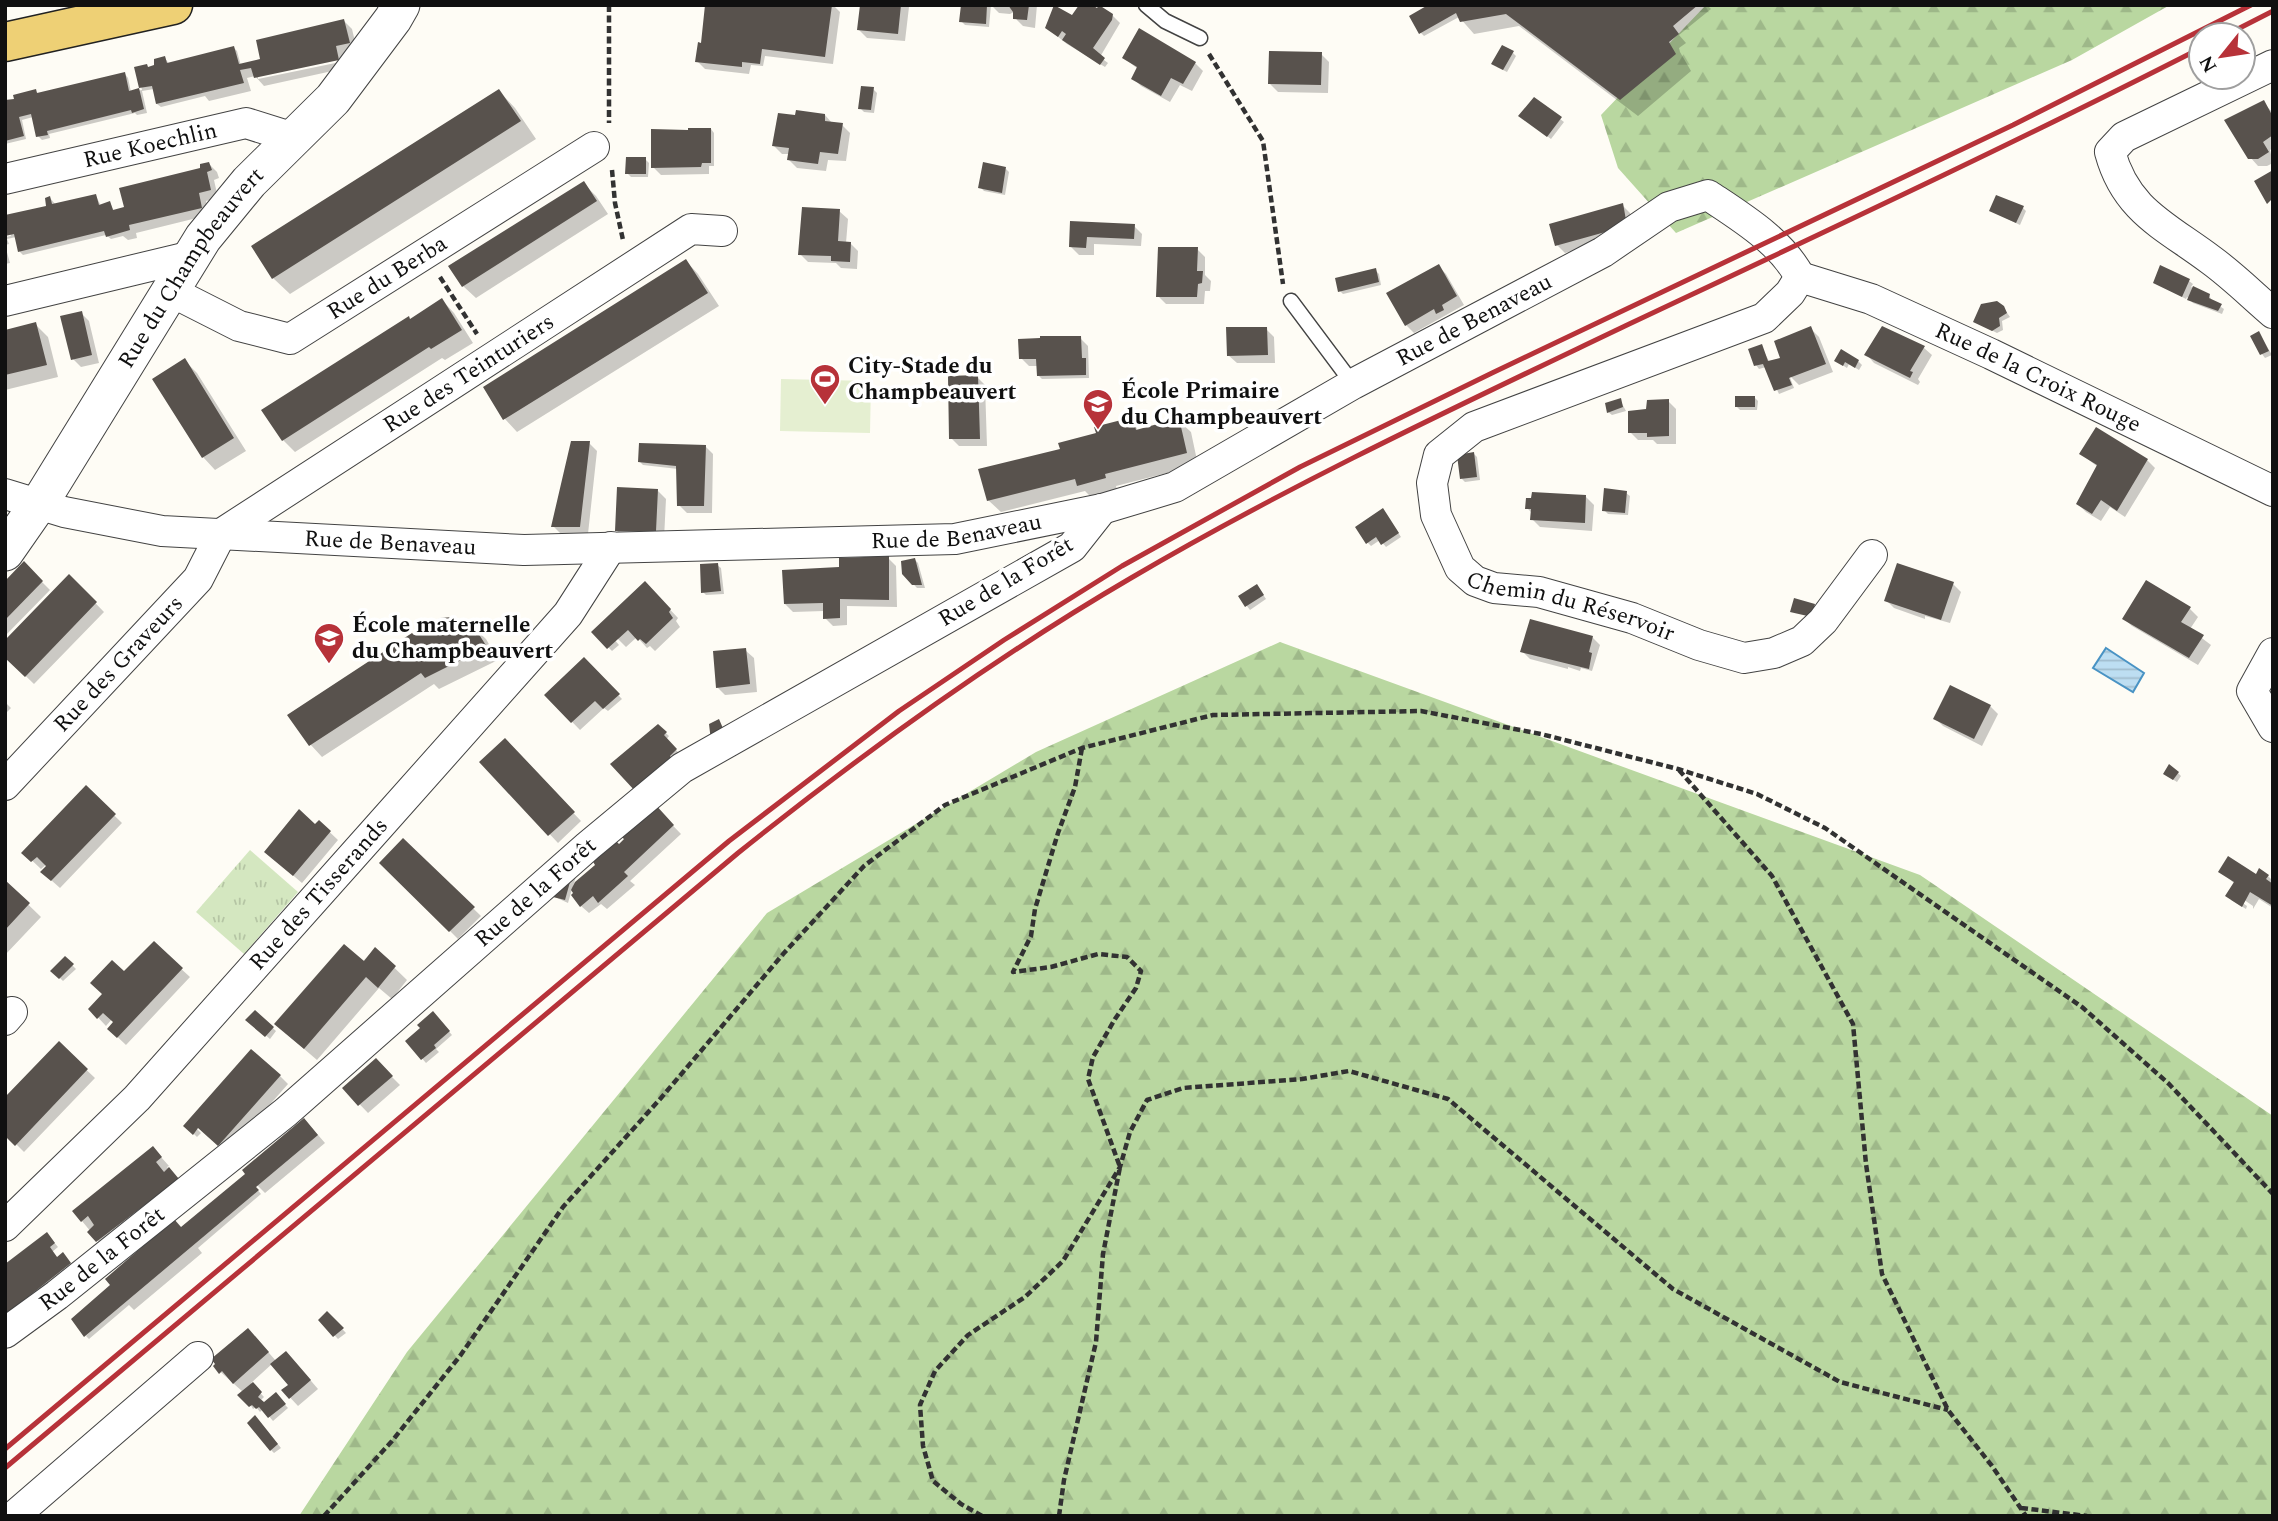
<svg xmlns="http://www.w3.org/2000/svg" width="2278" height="1521" font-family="Spectral,serif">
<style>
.forest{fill:url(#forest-firs)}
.park{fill:url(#park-tufts)}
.pitch{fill:#e5efd1}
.water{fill:url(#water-rules);stroke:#4993c4;stroke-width:2}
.shadow{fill:#0003}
.building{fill:#58524d}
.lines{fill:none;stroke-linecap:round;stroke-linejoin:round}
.service-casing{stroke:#434343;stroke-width:17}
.minor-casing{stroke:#434343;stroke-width:32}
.tertiary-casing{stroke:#434343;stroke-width:39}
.primary-casing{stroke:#212121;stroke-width:41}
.path{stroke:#323232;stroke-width:4.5;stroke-dasharray:7 3.5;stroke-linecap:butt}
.service{stroke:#fff;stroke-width:14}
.minor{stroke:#fff;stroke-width:30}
.tertiary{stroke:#fff;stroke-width:37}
.primary{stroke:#eed075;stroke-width:38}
.rail{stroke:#b73239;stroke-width:5}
.labels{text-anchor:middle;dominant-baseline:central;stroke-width:7;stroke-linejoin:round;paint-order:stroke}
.street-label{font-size:23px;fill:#101010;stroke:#fff}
.poi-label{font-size:23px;font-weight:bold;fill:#101010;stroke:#fff;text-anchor:start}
</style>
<defs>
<pattern id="forest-firs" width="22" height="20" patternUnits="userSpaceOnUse" patternTransform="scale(1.75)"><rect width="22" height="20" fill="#b9d7a0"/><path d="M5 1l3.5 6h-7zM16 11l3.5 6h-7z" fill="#9eb889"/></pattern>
<pattern id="park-tufts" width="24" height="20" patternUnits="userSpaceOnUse" patternTransform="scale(1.75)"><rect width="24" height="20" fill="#d4e7c0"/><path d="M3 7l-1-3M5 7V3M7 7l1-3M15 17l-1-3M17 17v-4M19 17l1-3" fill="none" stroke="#b5c5a4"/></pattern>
<pattern id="water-rules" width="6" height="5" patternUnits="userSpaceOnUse" patternTransform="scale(1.75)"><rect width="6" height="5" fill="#bddef2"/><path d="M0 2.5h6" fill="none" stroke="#a1bdce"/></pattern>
</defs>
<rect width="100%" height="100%" fill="#fefcf5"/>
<path class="forest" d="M1706,5H2170L2072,60L1676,233L1618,168L1601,115Z
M1280,642L1920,875L2273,1116V1516H299L407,1352L767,913L1036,752Z"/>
<path class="park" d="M250,850L298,892L244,954L196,912Z"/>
<path class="pitch" d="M781,379L871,381L870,433L780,431Z"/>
<path class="water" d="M2106,648L2144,673L2133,692L2093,668Z"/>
<path class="shadow" d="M707,5H833L840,12L833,64L765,56L763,66L751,65L749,74L705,69L697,61L702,45Z
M862,5H907L909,7L905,41L867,38L859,30Z
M962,5H991L989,27L965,25L961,21Z
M991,5H1037L1035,28L1023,26L1015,18L1014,12L1010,14L999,13Z
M1432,5H1707L1711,9L1679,35L1686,43L1679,48L1680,52L1691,71L1638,116L1519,26L1474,34L1459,17L1424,36L1420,32Z
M1112,15L1120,23L1100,57L1108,63L1105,67L1067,44L1047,28L1073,17Z
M344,21L352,29L357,50L343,54L344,57L258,76V79L345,61L346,68L264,86L255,76L247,78L251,91L209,101L205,96L161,107L157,104L154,89L142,91L147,113L137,115L135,113L49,134L50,138L42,140L38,136L33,117L22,120L26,139L5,144V99L8,102L35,91L39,94L125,74L128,78L131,92L142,90L136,68L149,69L165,58L169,64L234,48L237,51L241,66L263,61Z
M1513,53L1516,56L1507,72L1497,67Z
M1321,54L1329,62L1328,93L1278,92L1270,84Z
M1124,58L1195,63L1203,71L1192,91L1180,85L1170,102L1141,86L1133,78L1138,69Z
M873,89L877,93L874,113L864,112L860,108Z
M499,91L515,108L536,139L290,294L273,278Z
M1534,99L1564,122L1551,139L1524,119Z
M2263,102L2273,113V148L2270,150L2273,163L2267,166H2258L2250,157Z
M825,115L832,123L842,125L850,133L846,161L828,160L826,171L797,168L789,160L790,154H782L774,146Z
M711,129L714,133V166H709V174L661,175L653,167Z
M645,159L649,163L648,177H631L627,173Z
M209,164L217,172L219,178L214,180L218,198L206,201L209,215L136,233L137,238L128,240L123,236L111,239L106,235L23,255L20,252L16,237L7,239L9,244L5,245L10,263L5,264V237L11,236L10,233L48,207L50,198L56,205L96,196L101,206L110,203L114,211L126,208L202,170Z
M1006,169L1009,172L1005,195L984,191L980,187Z
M584,184L596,196L608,214L476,298L463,286Z
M1622,205L1630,213L1636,232L1565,253L1557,245Z
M2023,208L2026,211L2020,225L1991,211Z
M839,211L848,219L846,243H850L858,251L857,269L841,268L836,263L808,262L800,254Z
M1072,223L1134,226L1142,234L1141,246L1094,244V255H1079L1071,247Z
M1197,249L1205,257V275L1211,281L1210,291H1205L1204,304H1166L1158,296Z
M686,261L698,274L719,306L517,432L505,419L485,388Z
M1438,266L1446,274L1464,305L1414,333L1406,325Z
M1375,270L1379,274L1381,285L1343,294L1340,291Z
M2189,281L2193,284L2191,287L2209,295L2212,301L2224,309L2222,314L2193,303L2187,297L2186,299L2155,283Z
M442,300L454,313L473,343L445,360L442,358L295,452L283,440L410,320Z
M2003,307L2010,317L2002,321L2003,330L1997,333L1975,322Z
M81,313L89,321L99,363L81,367L73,359Z
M35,324L48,337L58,377L5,390V331Z
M1266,329L1274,337L1275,363H1237L1228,355Z
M1811,329L1819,337L1833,372L1799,385L1789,375L1794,388L1779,394L1766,367L1759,369L1756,365L1761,346L1770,363L1786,366Z
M2259,333L2272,355L2265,358L2262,354Z
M1080,338L1088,346L1089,378L1042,379L1039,376L1038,366H1029L1021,358Z
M1924,348L1932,355L1918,379L1920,382L1918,385L1874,363L1867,355Z
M184,360L197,373L246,451L215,470L203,457Z
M1836,361H1858L1862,365L1859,370L1849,364L1847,368Z
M977,377L985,385L987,446H959L951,438Z
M1754,397L1758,401L1757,410H1740L1736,406Z
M1620,400L1626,411L1612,415L1608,412Z
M1668,401L1676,409V444H1657L1653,440H1638L1630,432L1648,411Z
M1132,419L1138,431L1178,420L1191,432L1198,465L1116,486L1117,490L1091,497L1085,491L1001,512L988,500L1062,450Z
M589,443L597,451L588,534H561L553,526Z
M705,446L713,454L712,513H687L679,505L678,469L643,465L640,462Z
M1473,453L1477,457L1480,480L1465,482L1462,479Z
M2081,454L2147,460L2155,468L2125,517L2110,507L2101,521L2086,512L2078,504L2098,467Z
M658,491L666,499L664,539L625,538L616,530Z
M1626,493L1630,496L1628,515L1608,514L1604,510Z
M1586,497L1594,505L1592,531L1540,527L1532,519L1533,514L1527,508Z
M1386,514L1401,537L1386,547L1380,540L1371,546L1367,542Z
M888,558L896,566L897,607L847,606V625L833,626L825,618L824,611L793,612L785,604L841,569Z
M914,559L918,563L925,588H917L904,574Z
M24,564L50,590L5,636V583Z
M717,565L721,568L724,594L706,595L703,592Z
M69,576L104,612L34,684L5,656Z
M645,583L678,618L676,621L680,627L655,651L650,646L647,648L637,637L626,647L616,637L614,639L619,645L612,651L593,632Z
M1953,584L1961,592L1950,623L1925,616V619L1894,608L1886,600Z
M1260,590L1266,599L1250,610L1240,597Z
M2190,609L2198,617L2190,629L2211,645L2198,665L2132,626L2124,619Z
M440,620H460L472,626L486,639L498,660L439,689L434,684L322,757L310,744L414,637Z
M1592,637L1600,645L1592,671L1581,668L1580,671L1568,667V669L1530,659L1522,651Z
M745,650L754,658L757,692L725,695L717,687Z
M584,659L622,699L608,711L604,708L580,730L546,695Z
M5,702L11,708L5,714Z
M1990,706L1998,714L1982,746L1943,726L1935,718Z
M658,726L669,736L666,740L679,753L674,773Z
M505,741L581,821L558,843L482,762Z
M2178,773L2181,776L2177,782L2169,777Z
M86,788L122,823L60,888L51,880L49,862L41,869L24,853Z
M654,806L681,834L630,881L635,885L607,909L601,904L589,913L581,906L572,889L568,903L555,897L578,869L573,887L619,846Z
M319,822L338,840L302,883L274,859Z
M403,840L481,916L458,939L382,863Z
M2220,871L2268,876L2273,881V908L2259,899L2253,909V906L2237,895V899L2247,906L2246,909L2231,900L2235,884Z
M5,882L41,917L5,955Z
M154,944L190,977L126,1045L109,1029L115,1022L112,1019L106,1026L90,1009Z
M375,949L407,980L392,999L379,988L317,1060L289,1036Z
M66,959L76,969L63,981L53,971Z
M255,1012L276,1031L270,1039L248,1020Z
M433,1013L452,1035L436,1049L439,1052L426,1063L407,1041L423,1028Z
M59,1044L95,1078L24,1152L5,1133Z
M376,1061L400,1085L368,1113L344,1088Z
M280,1076L288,1084L227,1153L197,1124V1129L201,1133L197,1137L186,1126Z
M312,1128L325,1143L265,1193L257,1185L255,1187L261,1194L198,1248L202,1253L134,1310L129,1305L89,1339L86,1336L182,1229Z
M161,1157L169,1166L167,1167L181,1183L105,1249L82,1221Z
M47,1234L58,1247L52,1252L58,1258L63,1254L78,1272L5,1329V1267Z
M327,1313L346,1333L338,1339L320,1320Z
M256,1338L276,1361H294L318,1389L298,1406L284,1391L290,1385L272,1364L251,1383L264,1397L260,1401L264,1405L276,1395L288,1408L273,1421L263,1409L260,1412L256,1407L253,1409L243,1392L215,1367Z
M259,1421L281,1448L274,1453L271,1450Z"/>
<path class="building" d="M705,5H832L825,57L762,49L760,64L742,62V67L695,62L698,42L701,43Z
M860,5H901L898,34L857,30Z
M961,5H987L986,24L959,22Z
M1008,5H1029L1027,20L1013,19V12Z
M1054,5L1072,15L1079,5H1092L1097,8L1099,5L1113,14L1112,20L1093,48L1105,58L1100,65L1062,40L1066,34L1062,31L1058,37L1045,28Z
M1428,5H1698L1673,26L1679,34L1669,42L1676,54L1620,100L1506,14L1460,22L1456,13L1419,34L1409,16Z
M344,19L350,43L336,46L339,60L254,78L251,68L240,70L244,83L156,104L152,86L139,88L134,67L147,64L148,67L154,65V59L165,56L167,63L234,46L239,64L260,59L256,40Z
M1139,28L1196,62L1183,84L1171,78L1161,96L1131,79L1137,67L1122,58Z
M1502,45L1514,51L1503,70L1491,64Z
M1269,51L1322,52L1321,85L1268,84Z
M125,72L129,91L139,88L144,109L132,113L131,110L47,131L48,135L36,137L31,114L19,117L24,136L5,141V100L14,99L13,95L36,89L37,93Z
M861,86L874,87L871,110L858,109Z
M499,89L521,121L272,279L251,246Z
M1534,97L1562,117L1547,137L1518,116Z
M2264,100L2273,117V135L2263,142L2269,152L2258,159H2248L2224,120Z
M796,110L825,114V121L843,123L838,154L820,152L818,164L787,160L789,148L772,146L778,113L795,115Z
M688,128H711V163H702L701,167L651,168V129L688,130Z
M626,157H646V174H625Z
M209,162L212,170L207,172L211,190L199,193L202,208L129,225L130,230L106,237L104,231L18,252L14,234L5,236V215L46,206L45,198L50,196L52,204L96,194L99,205L110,201L113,210L124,207L119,188L200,168V164Z
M983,162L1006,167L1002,193L978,188Z
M2273,170V198L2267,204L2254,181Z
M584,181L597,201L462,287L448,266Z
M1996,195L2024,206L2016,223L1989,211Z
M1623,203L1627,226L1555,246L1549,224Z
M802,207L840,209L838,241L851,242L850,262L831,261V256L798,255Z
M1070,221L1135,224L1134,239L1087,237L1086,248L1069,247Z
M1158,247H1198L1197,271H1203L1202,283L1198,284L1197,297H1156Z
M686,259L708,293L503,420L483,387Z
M1439,264L1457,296L1442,305L1444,310L1436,314L1434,309L1405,326L1386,293Z
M2160,265L2190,279L2182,297L2153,283Z
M1376,268L1379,282L1338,292L1335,278Z
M2193,286L2210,294L2209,298L2222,304L2218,311L2187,300Z
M442,298L462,330L431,349L429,347L282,441L261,410L409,316L410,319Z
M1997,301L2004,306L2007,313L1999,318L2000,326L1992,331L1973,322L1981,304Z
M82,311L92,355L71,360L60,316Z
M36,322L47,365L5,375V330Z
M1811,326L1826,364L1789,378L1792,385L1774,391L1763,364L1754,366L1748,349L1762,344L1768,361L1780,358L1774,341Z
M1882,326L1925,346L1910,371L1913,372L1910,378L1864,355Z
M1226,327H1267L1268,355L1227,356Z
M2259,331L2269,351L2260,355L2250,336Z
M1040,336H1081L1082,358H1086V375L1037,376L1036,359H1019L1018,339L1040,338Z
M1841,349L1859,360L1855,368L1845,362L1843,366L1834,361Z
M185,358L234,438L202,458L152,379Z
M978,375L980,439H949L948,376Z
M1735,396H1755V407H1735Z
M1621,398L1623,407L1607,413L1605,403Z
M1669,399V436L1647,437V433H1628V411L1646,409L1647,400Z
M1133,417L1136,430L1179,418L1187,453L1105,474L1106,478L1077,486L1075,479L987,501L978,469L1060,449L1058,443L1096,433L1094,427Z
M2096,427L2148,459L2117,511L2101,500L2092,514L2076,504L2097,465L2079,454Z
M571,441H590L580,527H551Z
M639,443L706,445L704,506H677L676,466L638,462Z
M1474,452L1477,477L1460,479L1457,455Z
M617,487L658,489L656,531H615Z
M1604,488L1627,491L1625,513L1602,511Z
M1532,492L1586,495L1585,523L1530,520L1531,509H1525L1526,498H1531Z
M1383,508L1399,533L1381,545L1376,537L1366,544L1355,527Z
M889,556V600L840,599V618L823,619V603L784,604L782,570L839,567V558Z
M915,558L922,585H912L902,574L901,561Z
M24,561L43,581L5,620V581Z
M718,563L721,591L701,593L700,564Z
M1897,563L1954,582L1941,620L1884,601Z
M69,574L97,602L25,677L5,658V640Z
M2146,580L2191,607L2181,622L2204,635L2189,658L2122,619Z
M645,581L671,609L669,612L673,618L646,644L640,639L638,641L628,630L607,649L591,632Z
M1257,584L1264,595L1245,607L1238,596Z
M1794,598L1815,604L1812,617L1790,612Z
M453,617L473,625L487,647L425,678L421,673L309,746L287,715L412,633L414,635L440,618Z
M1530,619L1593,636L1589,652L1592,653L1589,669L1520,652Z
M746,648L750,684L716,688L713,651Z
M584,657L620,694L603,709L595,701L571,723L544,695Z
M1950,685L1991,705L1974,739L1933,719Z
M719,719L725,733L711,741L709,724Z
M658,724L667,732L664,735L677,749L670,756L673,760L636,792L610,764Z
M505,738L575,812L548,836L479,762Z
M2169,764L2179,772L2173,780L2163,774Z
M86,785L116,814L51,881L40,872L46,866L37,857L31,862L21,853Z
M654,803L674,825L624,872L628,876L598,903L593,896L580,907L571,895L573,893L571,890L575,882L595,865L592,860L615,840L619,844L624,839L619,835Z
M299,809L315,824L319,820L331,831L293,876L264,852Z
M403,838L475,907L449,932L379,863Z
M2228,856L2256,874L2259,868L2269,875L2266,879L2273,884V906L2250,892L2242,907L2225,896L2234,882L2218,872Z
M575,864L565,900L553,897L558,879Z
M5,880L30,903L5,930Z
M154,941L183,968L117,1038L107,1029L113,1022L103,1013L97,1019L88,1009L102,994L90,983L112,960L124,971Z
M344,944L364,961L375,947L396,966L378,988L366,977L304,1049L274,1024Z
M65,956L74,964L59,979L50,971Z
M255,1010L274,1027L265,1037L245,1020Z
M433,1011L450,1031L434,1045L436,1048L421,1060L405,1041L420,1028L417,1025Z
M59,1041L88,1069L15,1146L5,1136V1097Z
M251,1049L281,1075L218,1146L198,1128L193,1135L183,1126Z
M376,1058L393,1076L358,1106L342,1088Z
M304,1118L318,1135L256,1187L259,1190L84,1337L71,1319L110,1285L105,1279L151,1239L149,1237L174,1219L181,1227L245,1174L242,1170Z
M153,1146L162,1157L156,1162L164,1172L169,1167L179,1179L96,1242L87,1232L94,1225L88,1216L81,1222L72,1211Z
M47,1232L55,1243L50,1247L57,1257L63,1252L71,1263L5,1315V1264Z
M327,1311L344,1328L333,1337L318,1320Z
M248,1328L269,1352L233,1384L222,1371L219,1374L213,1366L215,1364L211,1359Z
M286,1351L311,1380L289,1399L281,1390L288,1385L270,1364Z
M253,1382L262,1392L258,1397L264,1402L276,1392L286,1404L268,1418L259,1407L256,1409L252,1405L249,1407L237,1395Z
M255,1415L278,1444L270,1451L247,1423Z"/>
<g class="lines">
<g class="service-casing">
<path id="service" d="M1146,5L1165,21L1200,38
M1291,301L1353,384"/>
</g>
<g class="minor-casing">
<g id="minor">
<path d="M2273,65L2124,137L2110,152C2126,211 2166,226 2211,260C2233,276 2252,295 2273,313"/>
<path id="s1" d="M5,179L246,123L294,138"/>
<path id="s2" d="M1800,277L1790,293L1764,318L1474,427L1439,455L1432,483L1436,515L1460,568L1475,581L1494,588L1539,592L1632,618L1699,645L1744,658L1774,653L1802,641L1823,621L1872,555"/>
<path id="s3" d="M1800,277L1871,299L1991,354L2273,491"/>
<path id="s4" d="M170,291L239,326L290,339L594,147"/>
<path d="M5,301L192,256"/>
<path id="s5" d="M5,494L64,512L162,531L524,550L955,539L1102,509L1175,487L1353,384L1603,252L1669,207L1708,195C1741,217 1781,241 1800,277"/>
<path d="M2273,653L2252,691L2273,727"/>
<path id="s6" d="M5,785L198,579L221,534L691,229L722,231"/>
<path d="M5,1020L12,1012"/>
<path id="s7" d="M5,1226L137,1098L383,822L568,614L611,547"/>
<path id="s8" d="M5,1333L57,1295L286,1112L588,846L682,768L1072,547L1102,509"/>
<path d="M14,1516L198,1357"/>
</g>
</g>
<g class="tertiary-casing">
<g id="tertiary">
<path id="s9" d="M5,552L44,496L203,238L249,182L333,99L393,19L401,5"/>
</g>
</g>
<g class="primary-casing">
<path id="primary" d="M5,42L173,5"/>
</g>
<path class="path" d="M609,5V123
M1209,54L1263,141L1283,284
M612,170L615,203L623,240
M440,277L477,334
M1679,770L1772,876L1853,1024L1866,1164L1882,1274L1948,1410L1992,1466L2026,1516
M2021,1508L2087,1516
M324,1516L392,1441L460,1356L563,1207L661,1098L784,953L864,866L945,805L1082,748L1213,715L1421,711L1541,734L1678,769L1757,794L1825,828L2082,1007L2169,1084L2273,1194
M982,1516L961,1504L933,1481L923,1446L920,1405L935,1371L968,1335L1025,1297L1063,1261L1120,1167L1130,1132L1147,1100L1183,1088L1302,1079L1349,1071L1448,1099L1673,1289L1840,1382L1948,1410
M1059,1516L1064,1480L1096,1342L1103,1254L1120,1167L1088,1079L1093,1057L1115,1019L1136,988L1141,971L1127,957L1098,954L1051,967L1013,972L1031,936L1035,909L1058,833L1075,787L1082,748"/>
<use href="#service" class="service"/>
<use href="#minor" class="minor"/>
<use href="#tertiary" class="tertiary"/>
<use href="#primary" class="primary"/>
<path class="rail" d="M2226,35L2273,11
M5,1449L729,841L899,711L1004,640L1122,566L1300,467L1492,373L2013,125L2251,5
M5,1468L738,853C863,753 992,659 1131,578C1291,484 1458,406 1625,326C1818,235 2011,145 2201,48"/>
</g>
<defs>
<g id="stadium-pin" transform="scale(1.575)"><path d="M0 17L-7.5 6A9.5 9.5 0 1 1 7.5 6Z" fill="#b73239" stroke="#fff"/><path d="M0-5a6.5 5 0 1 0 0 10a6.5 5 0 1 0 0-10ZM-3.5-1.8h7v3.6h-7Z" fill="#fff"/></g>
<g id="school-pin" transform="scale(1.575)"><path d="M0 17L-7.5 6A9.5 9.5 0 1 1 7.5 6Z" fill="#b73239" stroke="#fff"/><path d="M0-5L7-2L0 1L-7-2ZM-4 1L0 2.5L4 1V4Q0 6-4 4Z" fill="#fff"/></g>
</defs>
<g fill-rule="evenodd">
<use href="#stadium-pin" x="825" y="379"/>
<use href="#school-pin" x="1098" y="404"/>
<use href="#school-pin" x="329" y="638"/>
</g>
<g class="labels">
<g class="street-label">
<text stroke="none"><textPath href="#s1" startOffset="149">Rue Koechlin</textPath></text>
<text stroke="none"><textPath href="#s9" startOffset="340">Rue du Champbeauvert</textPath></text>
<text stroke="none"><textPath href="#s4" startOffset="245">Rue du Berba</textPath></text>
<text stroke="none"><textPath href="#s5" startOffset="1524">Rue de Benaveau</textPath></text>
<text stroke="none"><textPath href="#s6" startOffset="628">Rue des Teinturiers</textPath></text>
<text stroke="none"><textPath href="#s3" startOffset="259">Rue de la Croix Rouge</textPath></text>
<text stroke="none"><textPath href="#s5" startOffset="957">Rue de Benaveau</textPath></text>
<text stroke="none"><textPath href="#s5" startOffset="390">Rue de Benaveau</textPath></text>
<text transform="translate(1006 582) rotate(-31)">Rue de la Forêt</text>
<text stroke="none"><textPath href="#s2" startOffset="648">Chemin du Réservoir</textPath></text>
<text stroke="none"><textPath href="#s6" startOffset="166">Rue des Graveurs</textPath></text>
<text stroke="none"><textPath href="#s8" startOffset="690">Rue de la Forêt</textPath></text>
<text stroke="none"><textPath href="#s7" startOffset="457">Rue des Tisserands</textPath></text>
<text stroke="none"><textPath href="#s8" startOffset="122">Rue de la Forêt</textPath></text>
</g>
<g class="poi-label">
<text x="848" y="366">City-Stade du<tspan x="848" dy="26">Champbeauvert</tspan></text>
<text x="1121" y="391">École Primaire<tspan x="1121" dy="26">du Champbeauvert</tspan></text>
<text x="352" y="625">École maternelle<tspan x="352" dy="26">du Champbeauvert</tspan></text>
</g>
</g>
<rect width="2278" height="1521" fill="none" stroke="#101010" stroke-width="14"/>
<g transform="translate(2222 56) rotate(240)"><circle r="33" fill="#ffffff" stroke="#9f9f9f" stroke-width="2"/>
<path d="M0-5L12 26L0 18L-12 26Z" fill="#b73239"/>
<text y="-10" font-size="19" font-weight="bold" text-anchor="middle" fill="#101010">N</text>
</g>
</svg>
